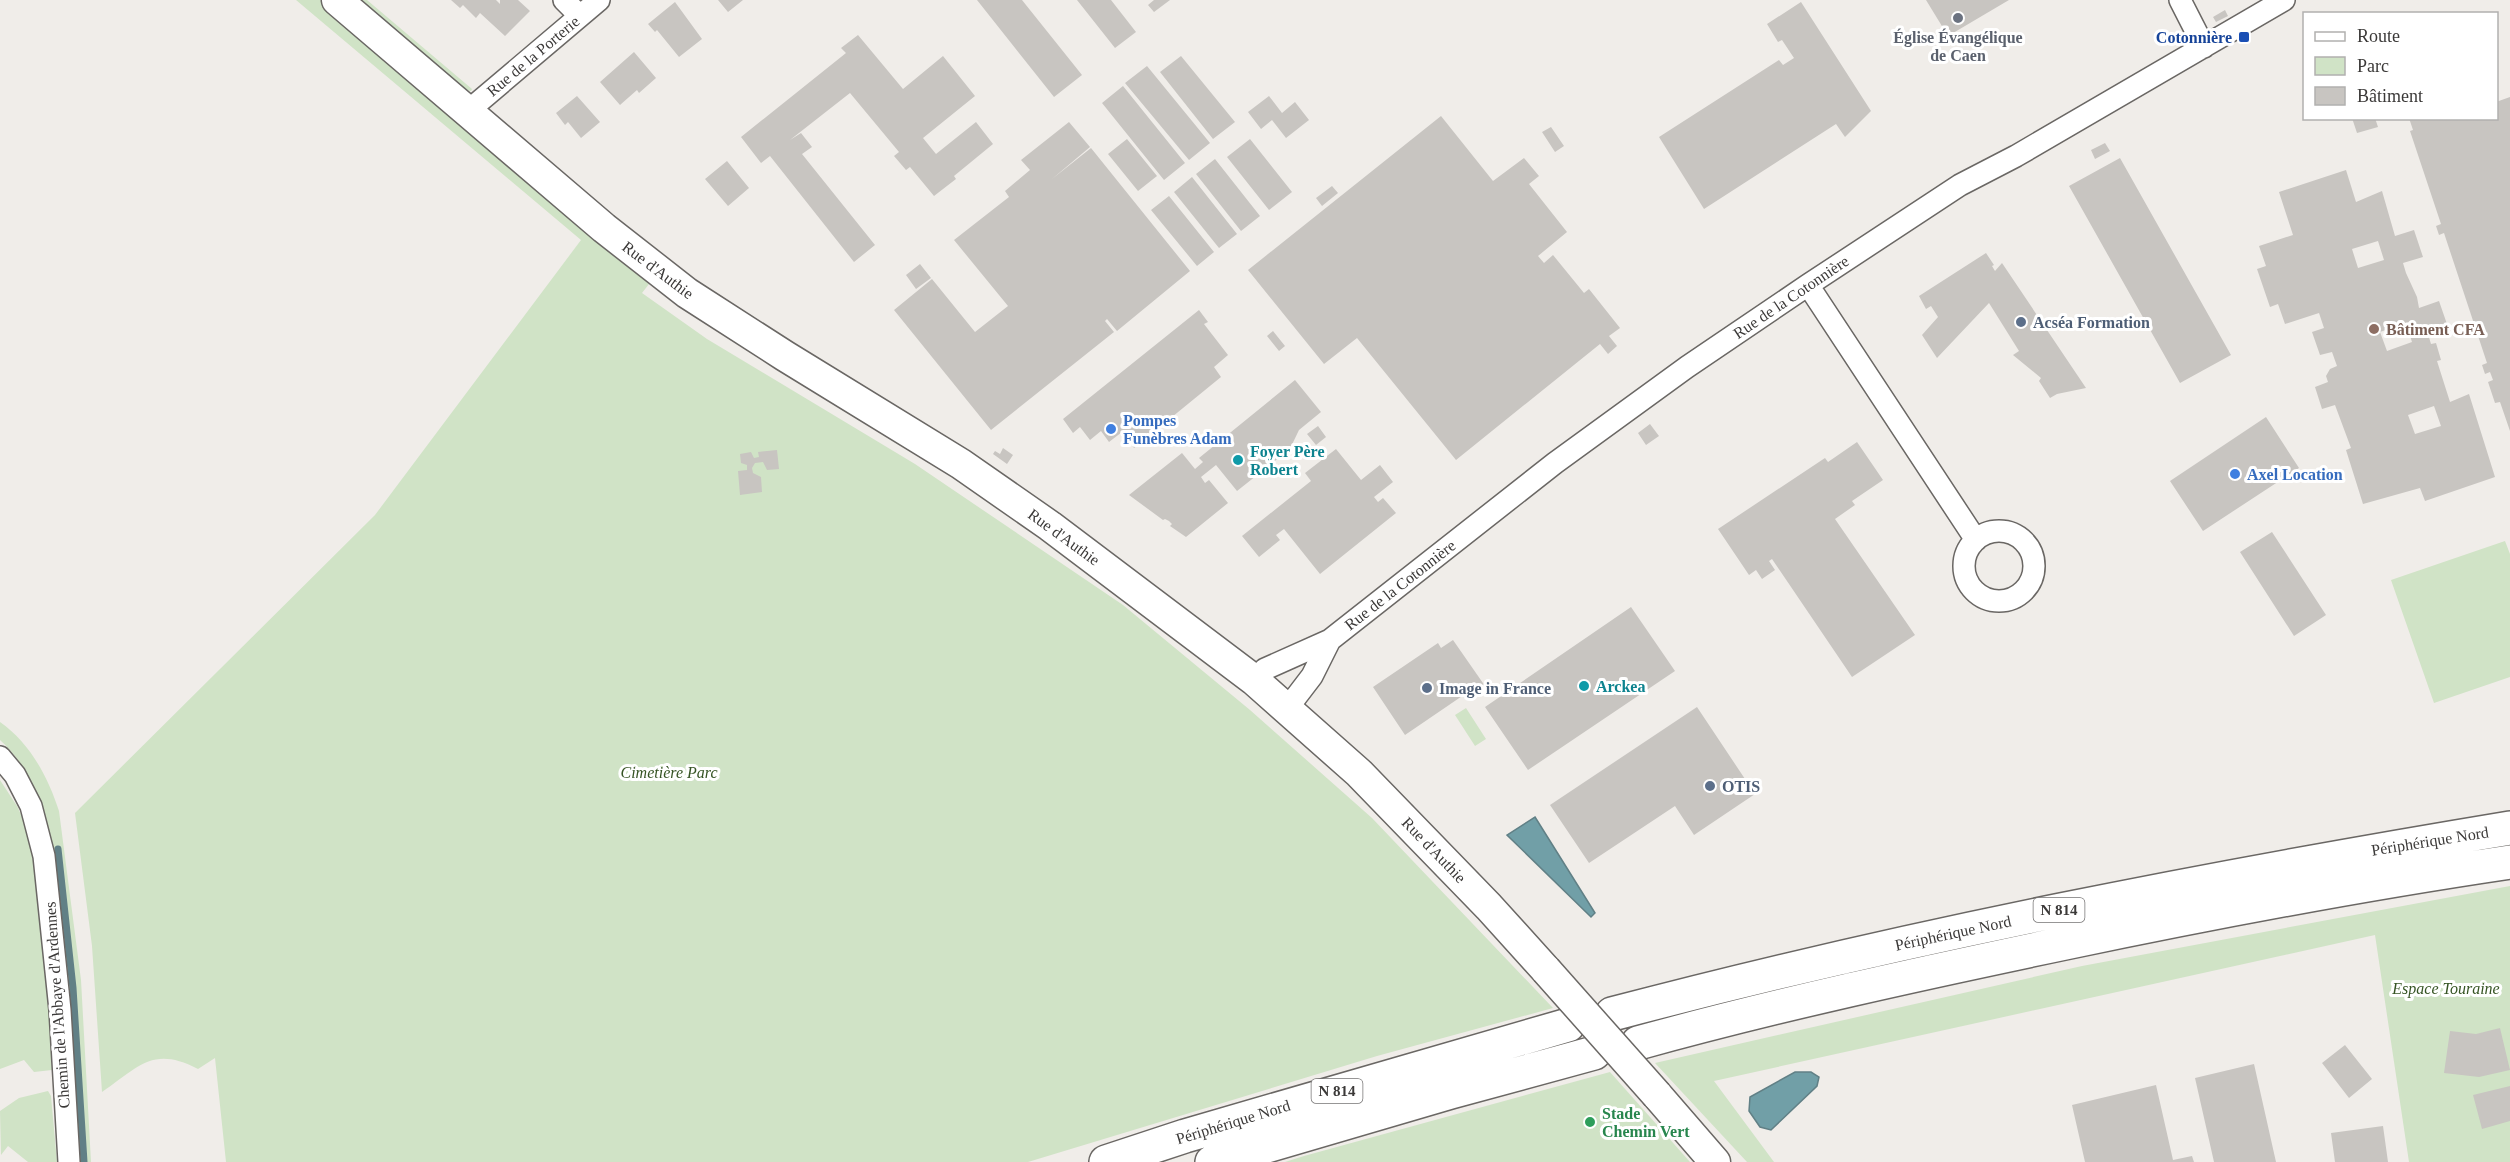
<svg xmlns="http://www.w3.org/2000/svg" width="2510" height="1162" font-family="'Times New Roman',serif">
<style>
.green{fill:#d0e3c6}
.water{fill:#719fa7;stroke:#618086;stroke-width:1.5}
.lines{fill:none;stroke-linecap:round;stroke-linejoin:round}
.stream{stroke:#618086;stroke-width:7}
.building{fill:#c8c5c1;fill-rule:evenodd}
.street-casing{stroke:#6a6764;stroke-width:24}
.secondary-casing{stroke:#6a6764;stroke-width:33}
.highway-casing{stroke:#6a6764;stroke-width:36}
.street{stroke:#fff;stroke-width:21}
.secondary{stroke:#fff;stroke-width:30}
.highway{stroke:#fff;stroke-width:33}
.secondary-bridge-casing{stroke:#6a6764;stroke-width:33;stroke-linecap:butt}
.secondary-bridge{stroke:#fff;stroke-width:30}
.worship-dot{fill:#6b7280;stroke:#fff;stroke-width:2}
.transit-dot{fill:#1a4fb4;stroke:#fff;stroke-width:2}
.service-dot{fill:#5c6f8a;stroke:#fff;stroke-width:2}
.education-dot{fill:#8d6e63;stroke:#fff;stroke-width:2}
.shop-dot{fill:#3f7fe0;stroke:#fff;stroke-width:2}
.culture-dot{fill:#0f9aa8;stroke:#fff;stroke-width:2}
.leisure-dot{fill:#2e9e5b;stroke:#fff;stroke-width:2}
.labels{text-anchor:middle;dominant-baseline:central;stroke-width:6;stroke-linejoin:round;paint-order:stroke}
.shield{fill:#fff;stroke:#767474;stroke-width:1.5}
.shield-label{font-size:15px;font-weight:bold;fill:#3b3938}
.worship-label{font-size:16px;font-weight:bold;fill:#5b616d;stroke:#fff}
.transit-label{font-size:16px;font-weight:bold;fill:#164399;stroke:#fff;text-anchor:end}
.street-label{font-size:16px;fill:#3b3938;stroke:#fff}
.service-label{font-size:16px;font-weight:bold;fill:#4e5e75;stroke:#fff;text-anchor:start}
.education-label{font-size:16px;font-weight:bold;fill:#785e54;stroke:#fff;text-anchor:start}
.shop-label{font-size:16px;font-weight:bold;fill:#366cbe;stroke:#fff;text-anchor:start}
.culture-label{font-size:16px;font-weight:bold;fill:#0d838f;stroke:#fff;text-anchor:start}
.park-label{font-size:16px;font-style:italic;fill:#365424;stroke:#fff}
.leisure-label{font-size:16px;font-weight:bold;fill:#27864d;stroke:#fff;text-anchor:start}
</style>
<rect width="100%" height="100%" fill="#f0ede9"/>
<path class="green" d="M296,0H320C431,93 544,185 649,284L642,293L707,339L915,464L1123,605L1250,710L1372,818L1553,1008L1377,1056L1028,1162H226L215,1058L198,1069C152,1045 138,1068 102,1092L92,946L75,813L375,515L581,240Z
M352,0H367L472,89L471,91L458,89Z
M2505,541L2510,554V677L2434,703L2391,580Z
M1466,708L1486,739L1475,746L1455,715Z
M0,722C30,743 48,777 59,811L81,980L91,1162H77L61,934L44,814C36,787 22,760 0,740Z
M0,780L17,806L26,825L32,852L50,1010L52,1070L34,1072L24,1060L0,1069Z
M2510,886V1162H2409L2375,935L1714,1081L1774,1162H1747L1655,1063L2082,966Z
M1610,1072L1690,1162H1285L1304,1156Z
M48,1091L51,1096L57,1162H28L8,1146L1,1155L0,1111L19,1098Z"/>
<path class="water" d="M1535,817L1595,913L1591,917L1507,835Z
M1795,1072H1811L1819,1077L1817,1086L1771,1130L1760,1127L1749,1111L1750,1097Z"/>
<g class="lines">
<path class="stream" d="M58,849L73,988L84,1162"/>
</g>
<path class="building" d="M451,0H496L500,4V0H518L530,11L505,36L480,13L476,18L463,5L460,8Z
M718,0H743L728,12Z
M977,0H1022L1082,75L1054,97Z
M1077,0H1111L1136,32L1115,48Z
M1154,0H1170L1154,12L1148,5Z
M1926,0H2009L1948,36Z
M675,2L702,39L679,57L657,30L655,32L648,24Z
M1801,2L1871,111L1845,137L1836,124L1704,209L1659,137L1779,60L1783,65L1794,58L1782,40L1778,42L1767,24Z
M2225,10L2228,16L2216,22L2213,17Z
M858,35L903,89L943,56L975,96L923,138L936,154L976,122L993,144L954,176L956,179L934,196L910,167L906,170L894,156L899,152L850,93L790,140L801,133L812,147L802,154L875,245L854,262L770,156L761,163L741,137L846,53L841,48Z
M634,52L656,78L639,93L637,90L620,105L600,82Z
M1181,56L1235,122L1213,139L1160,72Z
M1147,66L1210,143L1189,160L1125,83Z
M1123,86L1185,163L1164,180L1102,103Z
M577,96L600,122L581,138L568,122L565,125L556,113Z
M1269,96L1282,113L1295,102L1309,120L1286,138L1272,120L1261,129L1248,112Z
M2510,97V431L2500,402L2495,403L2488,382L2493,380L2490,372L2485,374L2482,365L2487,363L2444,233L2439,235L2436,226L2441,224L2410,131L2413,130L2409,118H2496V102Z
M1441,116L1493,181L1524,158L1539,176L1529,184L1567,232L1538,256L1544,263L1553,255L1584,293L1589,289L1620,328L1609,336L1617,346L1608,354L1600,344L1456,460L1357,338L1324,364L1248,270Z
M2352,118H2375L2378,127L2357,133Z
M1069,122L1090,147L1052,179L1091,148L1190,271L1117,331L1107,319L1105,321L1114,332L991,430L894,310L932,279L975,332L1008,306L954,240L1009,197L1005,191L1030,170L1021,160Z
M1551,127L1564,146L1555,152L1542,132Z
M1127,139L1157,176L1138,191L1108,154Z
M1250,139L1292,192L1269,210L1227,157Z
M2105,143L2110,151L2095,159L2091,150Z
M2120,158L2231,355L2180,383L2069,186Z
M1215,159L1260,216L1241,231L1196,174Z
M727,161L749,188L728,206L705,179Z
M2346,170L2356,202L2382,191L2395,236L2414,230L2423,257L2403,263L2406,273L2417,297L2419,308L2439,301L2448,327L2428,334L2431,344L2436,343L2441,360L2437,361L2450,402L2469,394L2495,477L2425,501L2420,488L2363,504L2346,450L2351,448L2335,405L2322,409L2315,387L2328,382L2326,376L2330,369L2337,366L2332,352L2320,355L2312,332L2324,328L2319,313L2285,324L2278,304L2270,307L2257,269L2266,266L2259,246L2293,235L2279,192ZM2378,241L2384,260L2358,268L2352,249ZM2406,323L2412,342L2387,351L2380,332ZM2434,406L2441,426L2415,434L2408,415Z
M1192,177L1237,234L1219,248L1174,192Z
M1332,186L1338,193L1322,206L1316,198Z
M1169,196L1214,252L1197,266L1151,210Z
M1986,253L1994,265L1992,266L1995,271L2002,263L2086,388L2057,394L2050,398L2039,381L2041,378L2013,355L2019,351L1989,303L1937,358L1922,335L1938,317L1931,306L1926,309L1919,296Z
M920,264L931,278L916,289L906,275Z
M1199,310L1208,322L1204,324L1228,355L1214,367L1221,377L1134,448L1122,432L1109,442L1101,431L1090,440L1080,427L1073,433L1063,419Z
M1273,331L1285,346L1279,351L1267,336Z
M1295,380L1321,412L1299,430L1287,455L1281,452V456L1237,491L1216,465L1201,477L1205,483L1209,480L1228,503L1186,537L1170,526L1172,524L1169,521L1165,519L1163,520L1129,495L1182,453L1195,469L1203,462L1199,458Z
M2266,417L2299,468L2203,531L2170,481Z
M1650,424L1659,436L1646,445L1638,433Z
M1318,426L1326,437L1316,445L1307,434Z
M1857,442L1883,480L1852,501L1855,505L1835,519L1915,635L1852,677L1772,559L1769,561L1775,570L1762,579L1756,570L1749,575L1718,529L1825,458L1828,462Z
M1003,448L1013,455L1007,464L993,454L995,451L1000,454Z
M1336,449L1361,480L1380,465L1393,482L1374,497L1378,502L1383,498L1396,513L1320,574L1284,529L1276,535L1280,540L1259,557L1242,536L1311,481L1305,473Z
M777,450L779,469L767,470L763,462L755,463L752,468L753,473L761,477L762,492L740,495L738,471L747,470V465L741,463L740,454L751,452L754,458L759,457L758,452Z
M2272,532L2326,615L2294,636L2240,552Z
M1631,607L1675,671L1528,770L1485,707Z
M1453,640L1485,686L1474,693L1471,690L1405,735L1373,687L1438,643L1441,648Z
M1697,707L1755,794L1694,835L1675,806L1589,863L1550,805Z
M2500,1028L2510,1070L2479,1077L2444,1073L2450,1031L2476,1034Z
M2345,1045L2372,1079L2349,1098L2322,1063Z
M2254,1064L2276,1162H2214L2195,1078Z
M2156,1085L2173,1160L2192,1156L2194,1162H2085L2072,1105Z
M2510,1086V1121L2482,1129L2473,1095Z
M2383,1126L2388,1162H2335L2331,1133Z"/>
<g class="lines">
<g class="street-casing">
<path id="street" d="M564,0L580,16
M2180,0L2204,47
M468,111L599,0
M1808,285L1976,540
M1964 566a35 35 0 1 1 70 0a35 35 0 1 1-70 0Z
M1254,680L1265,669L1330,640L1555,463L1687,367L1808,285L1960,185L2016,156L2284,0
M1286,710L1312,676L1330,640
M0,757L15,775L31,806L44,856L60,1010L69,1162"/>
</g>
<g class="secondary-casing">
<path id="secondary" d="M337,0L604,228L687,293L785,356L961,464L1050,526L1254,680L1359,773L1489,907L1546,970
M1657,1095L1715,1162"/>
</g>
<g class="highway-casing">
<path id="highway" d="M1612,1014C1908,936 2208,878 2510,828
M1638,1043C1779,1004 1922,973 2065,943C2213,912 2361,884 2510,862
M1106,1162L1185,1136L1568,1025
M1212,1162L1451,1092L1594,1053"/>
</g>
<use href="#street" class="street"/>
<use href="#secondary" class="secondary"/>
<use href="#highway" class="highway"/>
<g class="secondary-bridge-casing">
<path id="secondary-bridge" d="M1546,970L1657,1095"/>
</g>
<use href="#secondary-bridge" class="secondary-bridge"/>
</g>
<circle class="worship-dot" cx="1958" cy="18" r="6"/>
<rect class="transit-dot" x="2238" y="31" width="12" height="12" rx="3"/>
<g class="service-dot">
<circle cx="2021" cy="322" r="6"/>
<circle cx="1427" cy="688" r="6"/>
<circle cx="1710" cy="786" r="6"/>
</g>
<circle class="education-dot" cx="2374" cy="329" r="6"/>
<g class="shop-dot">
<circle cx="1111" cy="429" r="6"/>
<circle cx="2235" cy="474" r="6"/>
</g>
<g class="culture-dot">
<circle cx="1238" cy="460" r="6"/>
<circle cx="1584" cy="686" r="6"/>
</g>
<circle class="leisure-dot" cx="1590" cy="1122" r="6"/>
<g class="labels">
<g class="shield">
<rect x="2033.5" y="898" width="51" height="24" rx="4.5"/>
<rect x="1311.5" y="1079" width="51" height="24" rx="4.5"/>
</g>
<g class="shield-label">
<text x="2059" y="910">N 814</text>
<text x="1337" y="1091">N 814</text>
</g>
<g class="worship-label">
<text x="1958" y="37">Église Évangélique<tspan x="1958" dy="18">de Caen</tspan></text>
</g>
<g class="transit-label">
<text x="2232" y="37">Cotonnière</text>
</g>
<g class="street-label">
<text transform="translate(533 56) rotate(-40)">Rue de la Porterie</text>
<text transform="translate(658 270) rotate(37)">Rue d'Authie</text>
<text transform="translate(1791 297) rotate(-34)">Rue de la Cotonnière</text>
<text transform="translate(1064 537) rotate(36)">Rue d'Authie</text>
<text transform="translate(1400 585) rotate(-38)">Rue de la Cotonnière</text>
<text transform="translate(2430 841) rotate(-9)">Périphérique Nord</text>
<text transform="translate(1434 850) rotate(46)">Rue d'Authie</text>
<text transform="translate(1953 933) rotate(-12)">Périphérique Nord</text>
<text transform="translate(57 1005) rotate(-94)">Chemin de l'Abbaye d'Ardennes</text>
<text transform="translate(1233 1122) rotate(-17)">Périphérique Nord</text>
</g>
<g class="service-label">
<text x="2033" y="322">Acséa Formation</text>
<text x="1439" y="688">Image in France</text>
<text x="1722" y="786">OTIS</text>
</g>
<g class="education-label">
<text x="2386" y="329">Bâtiment CFA</text>
</g>
<g class="shop-label">
<text x="1123" y="420">Pompes<tspan x="1123" dy="18">Funèbres Adam</tspan></text>
<text x="2247" y="474">Axel Location</text>
</g>
<g class="culture-label">
<text x="1250" y="451">Foyer Père<tspan x="1250" dy="18">Robert</tspan></text>
<text x="1596" y="686">Arckea</text>
</g>
<g class="park-label">
<text x="669" y="772">Cimetière Parc</text>
<text x="2446" y="988">Espace Touraine</text>
</g>
<g class="leisure-label">
<text x="1602" y="1113">Stade<tspan x="1602" dy="18">Chemin Vert</tspan></text>
</g>
</g>
<rect x="2303" y="12" width="195" height="108" fill="#ffffff" stroke="#b1b0af" stroke-width="1.5"/>
<rect x="2315" y="32" width="30" height="9" fill="#ffffff" stroke="#b1b0af" stroke-width="1.5"/>
<text x="2357" y="42" font-size="18" fill="#3b3938">Route</text>
<rect x="2315" y="57" width="30" height="18" fill="#d0e3c6" stroke="#b1b0af" stroke-width="1.5"/>
<text x="2357" y="72" font-size="18" fill="#3b3938">Parc</text>
<rect x="2315" y="87" width="30" height="18" fill="#c8c5c1" stroke="#b1b0af" stroke-width="1.5"/>
<text x="2357" y="102" font-size="18" fill="#3b3938">Bâtiment</text>
</svg>
